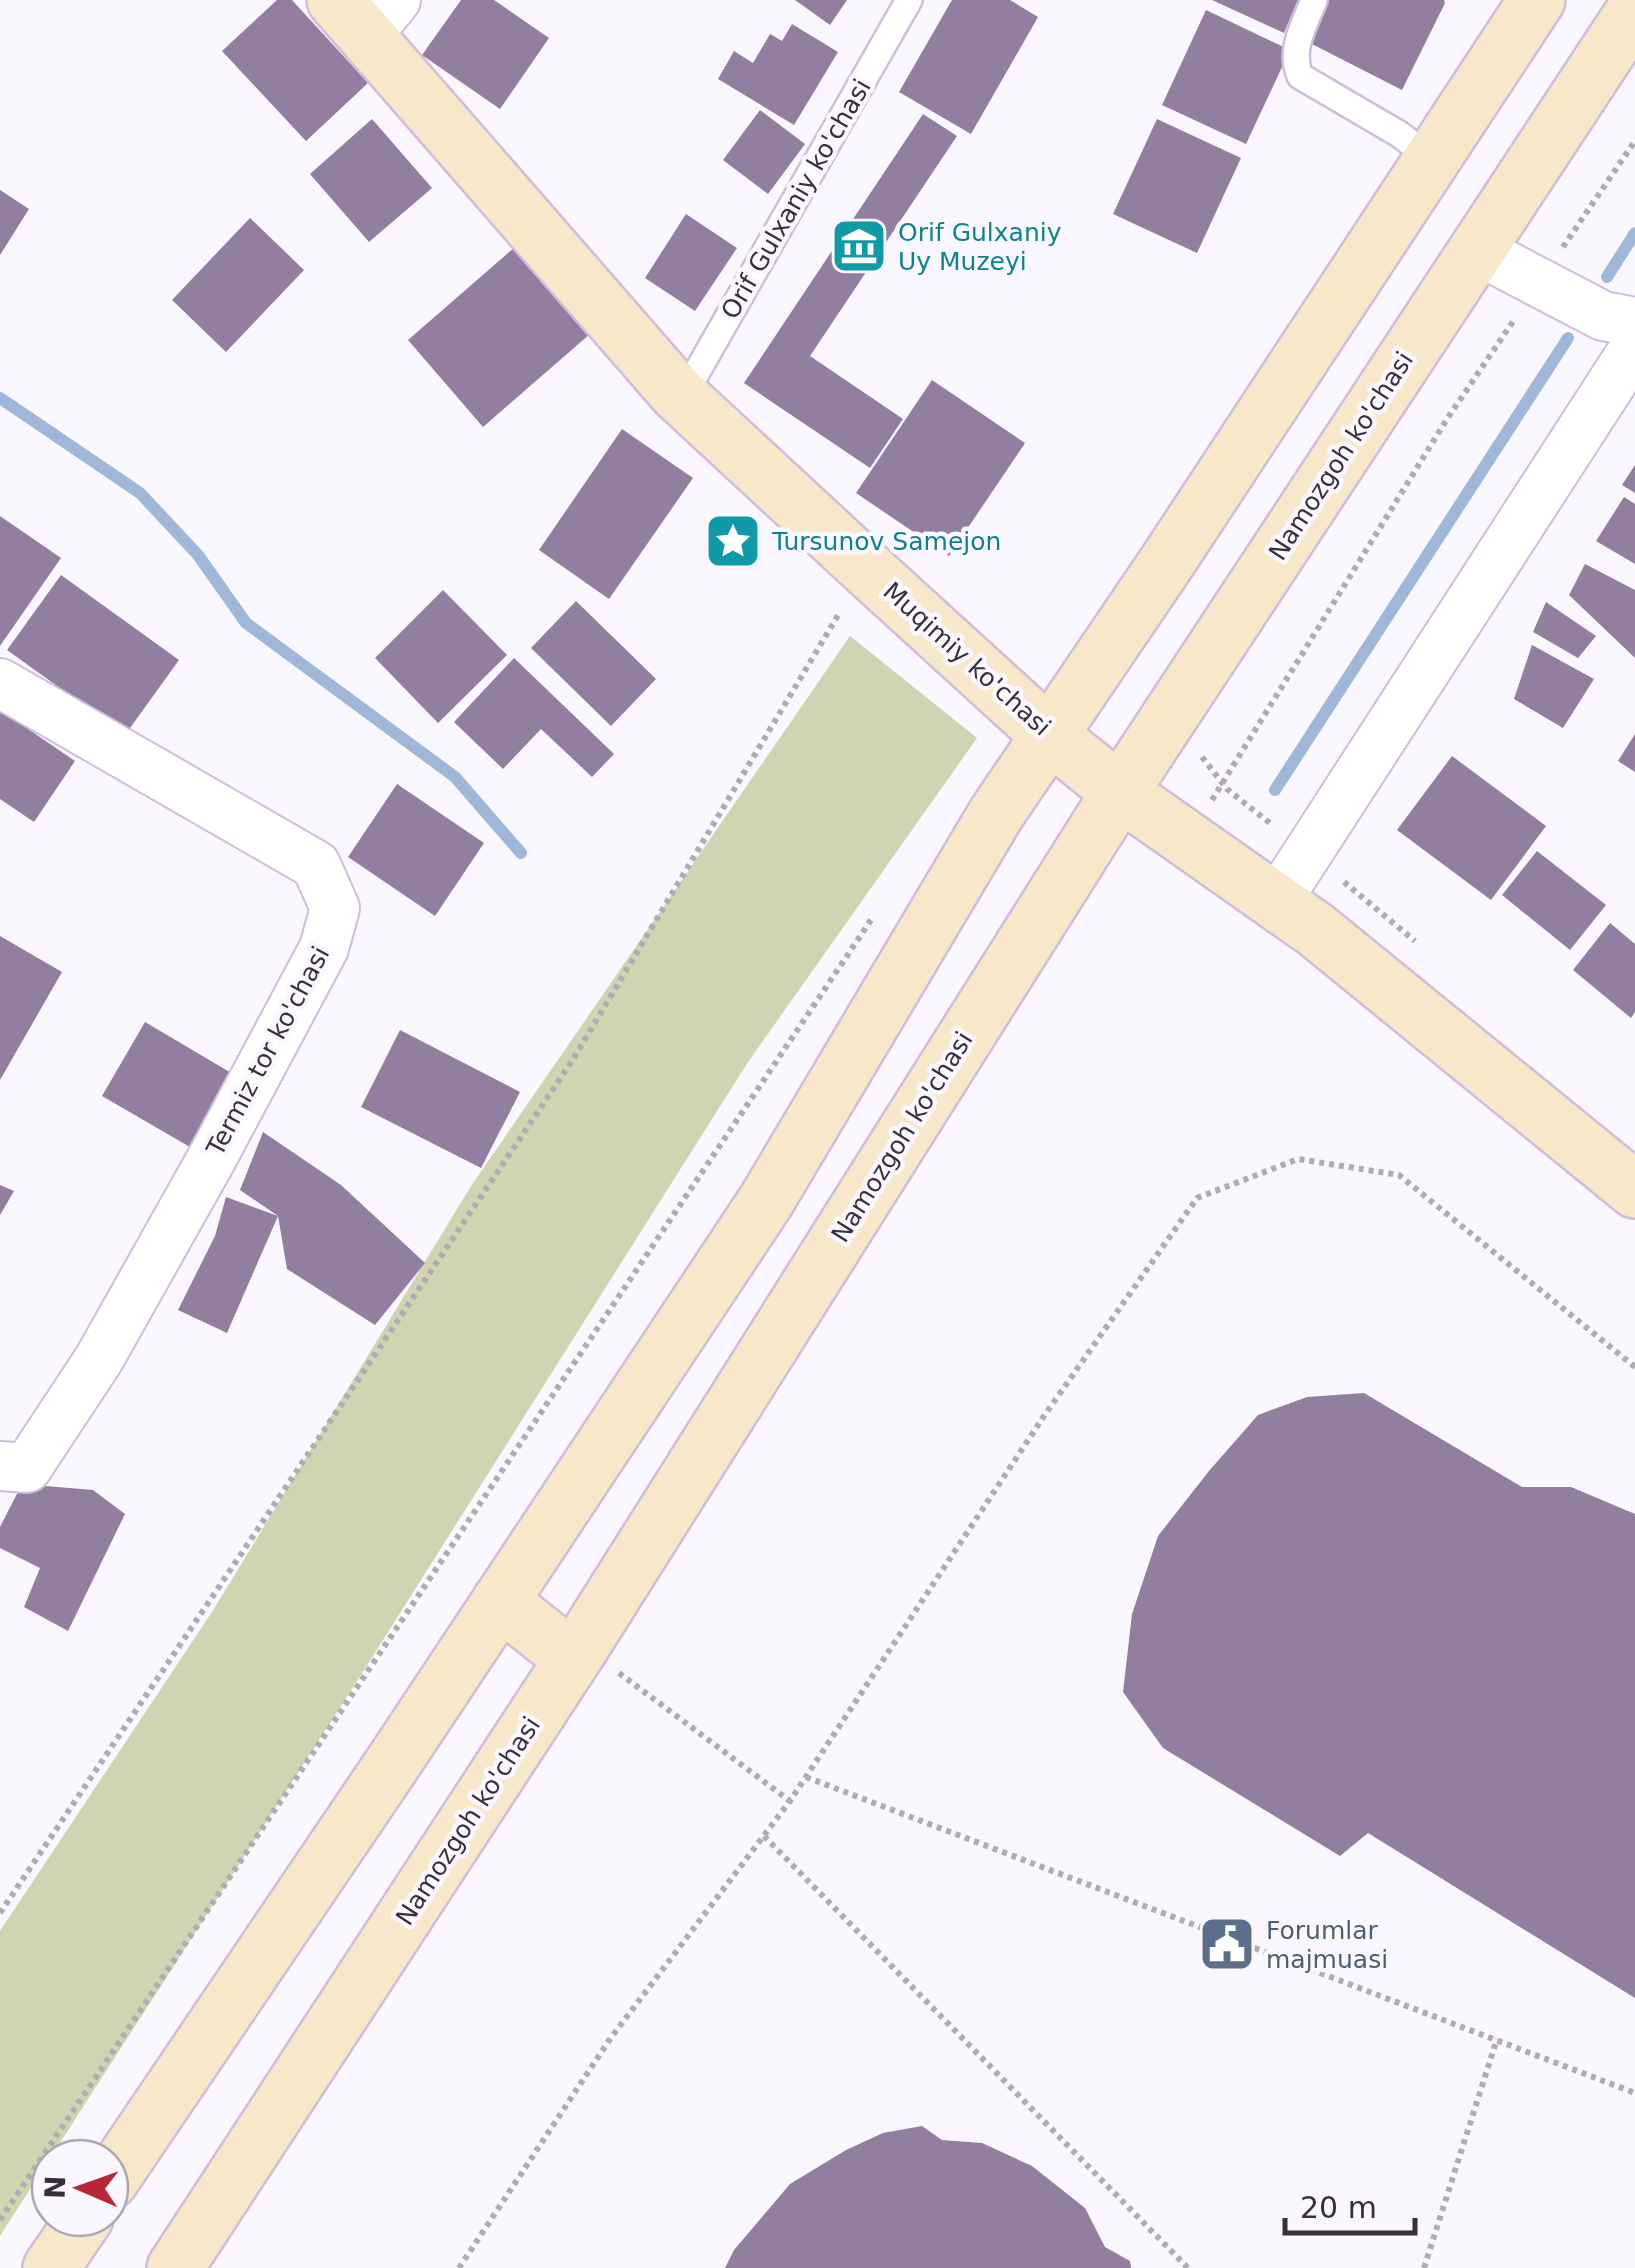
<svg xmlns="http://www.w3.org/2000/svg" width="1635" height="2268" font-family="'DejaVu Sans',sans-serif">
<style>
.green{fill:#d0d4b0}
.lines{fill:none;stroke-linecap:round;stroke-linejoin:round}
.stream{stroke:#9fb8d9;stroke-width:12}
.building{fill:#927e9f}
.lane-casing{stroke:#cfbddb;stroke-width:30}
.street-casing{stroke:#cfbddb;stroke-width:52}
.secondary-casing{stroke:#cfbddb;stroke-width:60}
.path{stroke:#b1abb4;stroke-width:6;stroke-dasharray:5 5;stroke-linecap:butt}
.lane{stroke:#fff;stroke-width:25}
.street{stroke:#fff;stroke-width:48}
.secondary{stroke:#f7e8c9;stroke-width:55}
.labels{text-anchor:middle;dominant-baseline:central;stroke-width:9;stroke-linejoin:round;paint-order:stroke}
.street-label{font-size:25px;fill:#37303c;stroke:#fbf7fe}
.culture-label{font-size:25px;fill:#0d838f;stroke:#fbf7fe;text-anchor:start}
.service-label{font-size:25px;fill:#4e5e75;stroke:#fbf7fe;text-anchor:start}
</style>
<rect width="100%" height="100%" fill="#fbf7fe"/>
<path class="green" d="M850,636L977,738L748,1062L359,1678L0,2236V1931L212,1612L471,1186Z"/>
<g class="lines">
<path class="stream" d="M1607,277L1635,233
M0,398L140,493L198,555L246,623L455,777L521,853
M1275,790L1568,338"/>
</g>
<path class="building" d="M277,0H292L368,83L306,141L222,51Z
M461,0H494L549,38L500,109L422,55Z
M795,0H847L830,25Z
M952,0H1010L1038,17L971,134L899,92Z
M1212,0H1298L1284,33Z
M1329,0H1444L1445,3L1402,90L1308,42Z
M1206,10L1290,50L1246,144L1162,105Z
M792,24L838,52L794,125L718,79L734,51L753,63L770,34L782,41Z
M760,110L805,144L768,194L723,160Z
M923,114L957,136L810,356L903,419L870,468L744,383Z
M372,119L432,188L369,242L310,174Z
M1157,119L1241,158L1197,253L1113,214Z
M0,190L29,209L0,255Z
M686,214L737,248L695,311L645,278Z
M250,218L304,270L226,352L172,300Z
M515,247L590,334L483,427L408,340Z
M932,380L1025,443L949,556L856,493Z
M622,429L693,478L609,599L539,550Z
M1635,465V493L1622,485Z
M1624,497L1635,504V564L1596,541Z
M0,516L61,558L0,646Z
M1585,564L1635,590V658L1569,595Z
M61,575L179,660L125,735L7,650Z
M443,590L507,655L438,723L375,658Z
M576,601L656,679L611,726L531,648Z
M1546,602L1596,636L1578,658L1533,632Z
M1532,645L1594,679L1563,728L1514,699Z
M514,658L614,754L592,777L541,729L503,769L454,722Z
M0,710L75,761L34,822L0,799Z
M1635,734V772L1618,761Z
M1452,756L1546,826L1491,900L1397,830Z
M397,784L484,843L435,916L348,857Z
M1537,851L1606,905L1570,950L1502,895Z
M1610,923L1635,944V1012L1631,1018L1573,970Z
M0,936L62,972L0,1080Z
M145,1022L233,1074L190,1147L102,1096Z
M400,1030L520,1092L481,1168L361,1107Z
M263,1132L341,1185L425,1263L375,1325L287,1269L278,1216L227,1333L178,1310L215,1236L226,1197L278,1216L240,1190Z
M0,1185L14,1191L0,1215Z
M1364,1393L1522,1487H1571L1635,1514V1998L1368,1833L1340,1856L1163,1748L1123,1692L1132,1614L1158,1536L1209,1471L1258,1415L1307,1397Z
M22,1484L93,1490L125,1514L68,1631L24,1607L40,1568L0,1548V1527Z
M922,2126L942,2140L982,2143L1032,2166L1085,2208L1105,2247L1130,2261L1131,2268H725L734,2250L790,2184L846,2150L883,2133Z"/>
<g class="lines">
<g class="lane-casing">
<path id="lane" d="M1314,0C1304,25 1289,50 1300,76L1399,134L1432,159
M677,393L694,377L909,0"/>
</g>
<g class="street-casing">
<path id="street" d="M366,37L396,0
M1477,250L1603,316L1635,322
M0,683L316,865L335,908L324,948L212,1158L99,1359L27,1468L0,1466
M1276,902L1635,347"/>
</g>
<g class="secondary-casing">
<path id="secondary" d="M335,0L677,393L866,568L1049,735L1120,792L1316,930L1635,1190
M500,1601L573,1659
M110,2181L393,1763L766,1201L996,814L1167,562L1537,0
M51,2268L85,2218
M175,2268L582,1645L1120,792L1635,10"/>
</g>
<path class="path" d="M1563,247L1635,141
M1202,757L1227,789L1271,824
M1212,800L1447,419L1514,320
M1344,882L1415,941
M619,1673L790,1801
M806,1777L1635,2093
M764,1836L1188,2268
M0,1913L572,1061L840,612
M0,2220L871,920
M459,2268L610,2039L790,1801L1044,1416L1197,1198L1298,1159L1399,1175L1635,1367
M1424,2268L1497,2039"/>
<use href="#lane" class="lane"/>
<use href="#street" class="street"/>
<use href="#secondary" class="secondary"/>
</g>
<defs>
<g id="museum-square" transform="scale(2.875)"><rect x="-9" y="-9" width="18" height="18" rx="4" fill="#0f9aa8" stroke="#fbf7fe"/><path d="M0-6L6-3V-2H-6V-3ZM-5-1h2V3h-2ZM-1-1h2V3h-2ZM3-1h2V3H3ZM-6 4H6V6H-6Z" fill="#fff"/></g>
<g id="sight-square" transform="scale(2.875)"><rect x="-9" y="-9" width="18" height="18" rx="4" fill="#0f9aa8" stroke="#fbf7fe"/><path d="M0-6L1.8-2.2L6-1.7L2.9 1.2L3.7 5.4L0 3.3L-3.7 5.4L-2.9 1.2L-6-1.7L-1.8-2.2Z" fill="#fff"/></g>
<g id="civic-square" transform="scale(2.875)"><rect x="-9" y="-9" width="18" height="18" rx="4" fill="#5c6f8a" stroke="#fbf7fe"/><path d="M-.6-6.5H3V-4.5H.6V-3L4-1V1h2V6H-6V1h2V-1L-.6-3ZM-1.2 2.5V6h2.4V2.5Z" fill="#fff"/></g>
</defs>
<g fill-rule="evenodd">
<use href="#museum-square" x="859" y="246"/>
<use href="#sight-square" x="733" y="541"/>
<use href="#civic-square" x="1227" y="1944"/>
</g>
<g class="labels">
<g class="street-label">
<text transform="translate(796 199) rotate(-60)">Orif Gulxaniy ko'chasi</text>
<text transform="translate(1341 456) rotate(-57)">Namozgoh ko'chasi</text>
<text transform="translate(967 659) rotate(42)">Muqimiy ko'chasi</text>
<text transform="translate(268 1051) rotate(-62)">Termiz tor ko'chasi</text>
<text transform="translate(902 1137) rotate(-58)">Namozgoh ko'chasi</text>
<text transform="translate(468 1821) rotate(-57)">Namozgoh ko'chasi</text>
</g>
<g class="culture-label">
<text x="898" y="232">Orif Gulxaniy<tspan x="898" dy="29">Uy Muzeyi</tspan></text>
<text x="772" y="541">Tursunov Samejon</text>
</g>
<g class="service-label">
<text x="1266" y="1930">Forumlar<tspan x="1266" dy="29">majmuasi</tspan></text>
</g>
</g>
<g transform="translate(80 2188) rotate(272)"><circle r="48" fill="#fbf7fe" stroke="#ada7b0" stroke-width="2.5"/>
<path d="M0-8L18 38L0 25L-18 38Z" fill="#b82738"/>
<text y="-15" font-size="28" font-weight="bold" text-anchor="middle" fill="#37303c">N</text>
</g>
<path d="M1285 2218v15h130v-15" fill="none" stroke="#37303c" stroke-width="5"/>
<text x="1300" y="2218" font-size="30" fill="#37303c" stroke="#fbf7fe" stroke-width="8" paint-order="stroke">20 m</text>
</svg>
